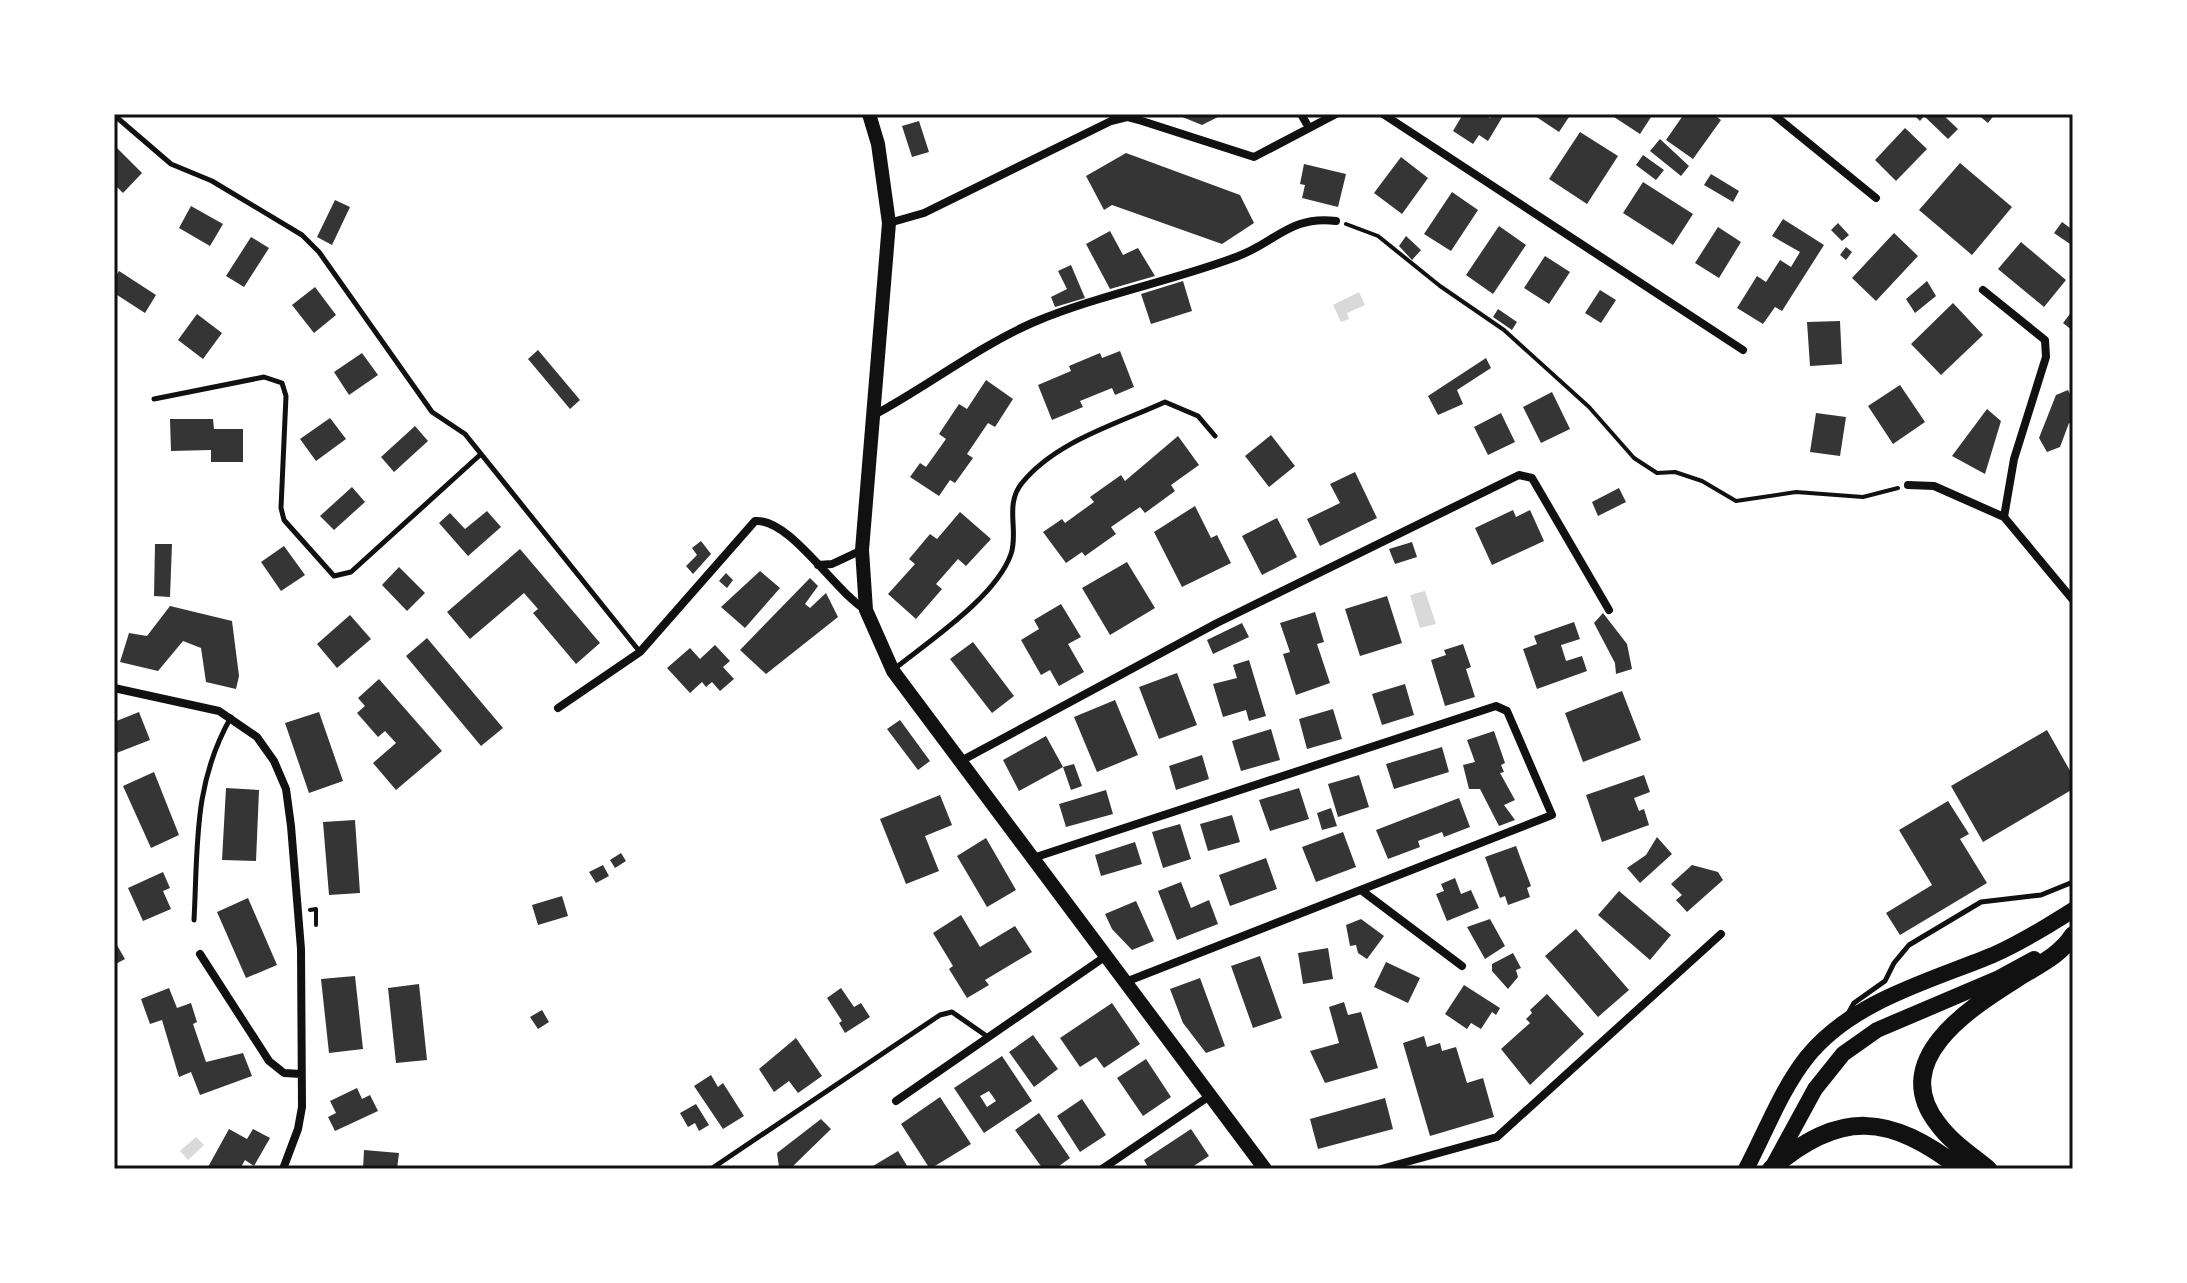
<svg xmlns="http://www.w3.org/2000/svg" width="2187" height="1283" font-family="'Work Sans',sans-serif">
<style>
.water{fill:#d9d9d9}
.building{fill:#353535;fill-rule:evenodd}
.lines{fill:none;stroke-linecap:round;stroke-linejoin:round}
.path{stroke:#111;stroke-width:4}
.service{stroke:#111;stroke-width:5}
.minor{stroke:#111;stroke-width:8}
.secondary{stroke:#111;stroke-width:14}
.primary{stroke:#111;stroke-width:16}
.motorway{stroke:#111;stroke-width:18}
.neatline{fill:none;stroke:#111;stroke-width:3}
</style>
<rect width="100%" height="100%" fill="#fff"/>
<path class="water" d="M1359,292L1365,305L1347,313L1349,319L1341,322L1333,305Z
M1425,591L1436,624L1420,628L1410,595Z
M196,1137L204,1145L188,1160L180,1151Z"/>
<path class="building" d="M1175,114H1216L1218,117L1202,125Z
M1463,114H1484L1490,118L1493,114L1503,116L1488,141L1479,135L1473,144L1453,131Z
M1532,114H1571L1559,132Z
M1616,114H1653L1640,134L1614,117Z
M1684,114H1713L1721,120L1693,159L1666,140Z
M1913,114H1942L1958,129L1948,139L1924,116L1920,121Z
M1977,114H1995L1988,123Z
M919,121L929,152L912,157L902,126Z
M1905,128L1927,149L1896,181L1875,160Z
M1580,132L1618,156L1587,204L1549,179Z
M1660,139L1689,166L1681,176L1650,151Z
M117,148L142,173L123,193L114,184Z
M1126,153L1240,195L1254,223L1222,244L1112,205L1104,210L1086,176Z
M1643,155L1664,170L1656,180L1636,165Z
M1401,157L1428,178L1402,214L1374,193Z
M1960,163L2012,207L1972,255L1919,210Z
M1304,164L1346,174L1338,207L1302,198L1305,185L1300,184Z
M1711,174L1739,191L1733,202L1704,185Z
M1643,182L1693,214L1673,245L1623,213Z
M1452,192L1478,210L1451,251L1424,234Z
M335,200L350,207L332,245L317,237Z
M191,206L223,224L210,246L179,228Z
M1783,219L1824,245L1782,311L1775,307L1763,324L1737,308L1757,276L1766,282L1780,260L1791,267L1800,252L1772,236Z
M2062,222L2073,230V246L2054,233Z
M1838,223L1849,235L1842,241L1831,230Z
M1499,226L1526,245L1493,294L1466,275Z
M1718,227L1741,242L1719,278L1695,263Z
M1110,231L1123,255L1138,248L1155,276L1110,289L1086,244Z
M1894,233L1918,256L1876,301L1852,278Z
M1406,236L1421,250L1412,260L1399,246Z
M251,237L269,248L244,287L226,276Z
M2021,242L2066,280L2044,307L1998,269Z
M1846,247L1852,252L1846,260L1840,255Z
M1545,256L1570,272L1549,304L1524,288Z
M1071,265L1085,298L1055,307L1051,297L1067,289L1058,271Z
M119,271L156,295L145,313L114,293V279Z
M1183,281L1192,311L1151,324L1141,294Z
M1927,281L1936,296L1915,313L1906,299Z
M315,287L336,315L314,333L292,305Z
M1600,290L1616,300L1601,323L1585,313Z
M1953,303L1983,335L1941,375L1911,344Z
M1498,309L1517,322L1512,330L1493,317Z
M2073,310V331L2063,323Z
M197,314L222,333L203,359L178,340Z
M1840,321L1842,364L1810,366L1807,322Z
M538,350L580,400L570,409L528,359Z
M1120,351L1134,387L1115,395L1112,388L1080,401L1083,407L1052,420L1038,385L1071,371L1069,366L1100,353L1102,358Z
M362,353L378,375L349,395L334,372Z
M1486,358L1491,368L1457,390L1463,404L1438,415L1428,396Z
M986,380L1013,399L995,427L988,423L967,454L973,458L955,483L950,480L939,496L910,477L920,463L926,467L946,439L939,434L959,404L967,409Z
M1900,385L1925,422L1893,444L1868,406Z
M2068,390L2073,400V424L2069,423L2060,447L2047,452L2039,438L2056,395Z
M1552,392L1570,429L1541,443L1523,407Z
M1987,409L2001,421L1985,474L1952,456Z
M1501,413L1515,442L1488,455L1474,427Z
M1816,413L1846,417L1840,456L1810,452Z
M330,418L346,439L316,461L300,439Z
M170,419H213L214,429H243V462H211V450L171,451Z
M415,426L428,441L394,472L381,457Z
M1271,435L1295,466L1269,487L1245,456Z
M1178,436L1199,465L1171,485L1175,491L1145,513L1140,507L1111,527L1116,534L1085,556L1082,552L1066,563L1043,532L1062,519L1065,523L1094,502L1090,497L1121,475L1125,481Z
M1355,472L1377,518L1320,546L1307,519L1340,503L1330,484Z
M352,487L365,502L334,530L320,516Z
M1619,488L1626,502L1598,516L1592,502Z
M1195,506L1211,538L1217,535L1231,563L1182,587L1154,532Z
M1513,510L1516,517L1530,510L1544,541L1492,565L1475,528Z
M487,511L501,527L468,556L439,523L450,513L465,529Z
M960,512L991,539L966,566L958,559L936,584L942,589L916,619L888,594L915,564L909,559L930,534L937,539Z
M1277,518L1297,557L1262,575L1242,536Z
M701,541L711,554L693,574L686,566L697,555L692,548Z
M1412,542L1417,557L1395,564L1389,549Z
M155,544H172L170,597L154,596Z
M284,546L305,575L281,591L261,562Z
M520,549L600,643L576,664L533,613L538,609L524,593L470,639L447,612Z
M1127,562L1155,608L1110,635L1082,588Z
M399,567L425,593L407,611L382,585Z
M760,571L780,588L745,628L721,607Z
M726,573L733,580L727,588L719,581Z
M810,578L818,586L805,604L810,608L826,593L838,617L766,674L740,650Z
M1387,596L1402,643L1360,656L1345,609Z
M1061,604L1081,637L1068,644L1084,672L1059,686L1050,670L1041,675L1021,640L1039,629L1034,620Z
M170,606L232,621L239,676L236,689L206,682L201,648L183,641L158,671L120,662L129,633L147,636Z
M1315,612L1324,642L1317,644L1330,683L1296,695L1283,654L1290,652L1280,623Z
M1603,613L1627,644L1632,669L1616,674L1615,663L1594,623Z
M350,615L371,639L337,668L317,644Z
M1574,622L1580,639L1561,645L1566,661L1582,656L1587,671L1537,689L1523,649L1537,644L1534,636Z
M1242,623L1249,637L1213,654L1207,640Z
M427,638L503,728L481,746L406,656Z
M973,642L1014,696L992,713L950,659Z
M1463,644L1471,667L1466,669L1475,697L1445,706L1431,660L1446,655L1444,650Z
M715,645L730,661L723,667L734,679L720,691L712,682L706,687L702,682L690,693L667,668L690,648L700,659Z
M1249,660L1266,716L1249,721L1246,710L1223,717L1213,684L1237,678L1233,665Z
M1177,673L1197,725L1159,739L1139,687Z
M379,679L442,751L396,790L373,763L396,743L385,731L378,737L357,713L365,706L358,698Z
M1405,684L1414,715L1382,725L1372,694Z
M1622,691L1641,740L1583,762L1565,713Z
M1115,700L1138,755L1097,772L1074,717Z
M1333,709L1342,739L1307,749L1299,719Z
M139,712L150,740L114,754V722Z
M319,712L343,781L309,793L285,723Z
M900,720L930,761L918,770L887,729Z
M1271,729L1280,760L1241,771L1232,741Z
M2047,730L2073,776V789L1983,842L1951,786Z
M1494,731L1505,763L1501,765L1504,772L1500,773L1515,800L1504,805L1515,820L1499,826L1480,789H1469L1463,765L1475,762L1467,740Z
M1046,736L1063,767L1019,791L1003,760Z
M1442,747L1449,772L1394,789L1386,764Z
M1202,755L1209,779L1176,790L1169,766Z
M1074,764L1082,786L1071,790L1063,767Z
M154,772L179,835L151,848L123,786Z
M1359,775L1369,807L1338,817L1328,784Z
M1644,775L1650,792L1634,798L1639,811L1644,809L1649,825L1602,842L1586,795Z
M226,788L259,790L256,861L222,860Z
M1299,788L1309,819L1270,831L1259,800Z
M1106,790L1113,814L1066,827L1059,804Z
M940,795L952,825L925,836L939,871L906,884L880,819Z
M1459,798L1470,827L1444,837L1442,832L1418,841L1420,847L1388,859L1376,830Z
M1948,801L1969,834L1960,839L1987,883L1900,935L1886,913L1932,885L1899,830Z
M1331,808L1337,826L1322,830L1317,813Z
M1232,815L1240,842L1208,851L1200,824Z
M355,820L360,893L329,895L323,822Z
M1180,824L1191,859L1163,868L1152,832Z
M1343,832L1356,867L1316,882L1302,847Z
M1657,837L1672,854L1640,883L1627,868L1646,855Z
M986,838L1016,890L987,907L957,856Z
M1135,842L1142,864L1101,876L1095,855Z
M1516,846L1531,886L1527,888L1530,897L1508,905L1505,896L1500,898L1485,857Z
M621,853L626,861L615,868L610,860Z
M1266,858L1277,889L1230,906L1219,875Z
M603,865L609,876L596,883L589,872Z
M1692,865L1718,872L1723,880L1687,912L1676,900L1682,895L1671,884Z
M163,872L170,888L163,891L171,909L143,921L128,888Z
M1455,878L1461,894L1471,890L1479,908L1447,921L1436,894L1444,891L1441,884Z
M1181,882L1191,908L1209,900L1218,924L1177,940L1158,891Z
M1619,891L1671,935L1650,960L1598,915Z
M562,896L568,916L538,925L532,905Z
M248,898L277,965L246,978L217,912Z
M1136,901L1154,941L1132,950L1112,929L1105,914Z
M961,915L980,947L1015,926L1032,952L985,980L989,985L967,998L949,969L953,966L933,933Z
M1361,919L1384,936L1367,959L1358,953L1356,945L1350,946L1346,925Z
M1490,919L1505,946L1485,959L1467,927Z
M1576,929L1629,990L1598,1017L1545,956Z
M114,940L125,959L114,965Z
M1328,948L1333,979L1303,984L1298,953Z
M1513,953L1521,968L1516,970L1518,977L1508,989L1492,971V964Z
M1260,956L1282,1018L1253,1028L1231,966Z
M1386,962L1420,978L1408,1003L1374,987Z
M355,976L363,1049L329,1053L321,979Z
M1200,978L1225,1046L1206,1053L1183,1023L1170,989Z
M419,984L427,1060L396,1063L388,988Z
M1464,985L1500,1008L1496,1015L1492,1012L1481,1029L1471,1023L1467,1029L1445,1014Z
M169,988L177,1008L191,1003L197,1022L193,1024L206,1062L243,1053L252,1076L200,1095L191,1072L179,1077L162,1020L150,1024L141,999Z
M841,988L854,1007L861,1003L870,1017L845,1033L839,1023L842,1021L827,998Z
M1547,994L1584,1034L1530,1085L1501,1049L1530,1023L1526,1019L1532,1013L1530,1010Z
M1344,1002L1348,1015L1361,1012L1378,1068L1325,1083L1310,1051L1339,1043L1329,1007Z
M1112,1003L1140,1044L1104,1068L1096,1057L1080,1067L1060,1038Z
M542,1010L549,1022L538,1029L530,1017Z
M1033,1035L1058,1069L1034,1087L1009,1052Z
M1424,1036L1427,1047L1440,1043L1442,1051L1456,1047L1467,1083L1483,1078L1494,1117L1430,1136L1403,1043Z
M796,1038L822,1076L798,1093L789,1081L774,1092L759,1069Z
M1002,1056L1032,1101L984,1133L954,1088ZM989,1091L996,1101L987,1107L980,1096Z
M1146,1059L1171,1097L1143,1116L1117,1078Z
M711,1075L718,1087L723,1083L744,1116L723,1129L694,1086Z
M357,1088L362,1099L370,1095L378,1111L335,1131L328,1117L336,1113L330,1101Z
M940,1097L971,1144L930,1169L901,1124Z
M1385,1098L1393,1129L1318,1149L1310,1119Z
M1082,1099L1106,1135L1080,1152L1057,1116Z
M696,1104L709,1125L699,1131L695,1123L688,1127L680,1113Z
M1039,1113L1070,1158L1055,1169H1043L1015,1130Z
M821,1119L831,1129L790,1169L779,1167L777,1153Z
M229,1129L247,1139L253,1129L270,1138L254,1166L245,1160L240,1169L208,1167Z
M1191,1129L1209,1156L1189,1169H1149L1144,1160Z
M364,1150L399,1153L397,1169H363Z
M898,1151L909,1169H868Z"/>
<g class="lines">
<path class="path" d="M1346,224L1378,236L1440,286L1504,330L1589,407L1634,458L1657,473L1675,472L1702,481L1736,501L1796,492L1863,497L1898,488
M310,910L316,909V925"/>
<path class="service" d="M114,115L171,164L212,181L302,235L319,252L432,412L465,434L640,652
M154,399L264,377L282,383L286,396L281,508L284,520L334,576L351,572L481,454
M893,670C929,641 996,597 1011,554C1019,531 1004,505 1022,483C1056,441 1117,424 1165,402L1198,416L1215,436
M194,920C198,845 193,784 231,717
M1849,1012L1854,1003L1885,981L1894,963L1909,945L1981,902L2041,895L2073,882
M711,1169L940,1015L952,1012L988,1037"/>
<path class="minor" d="M1301,114L1309,128
M1383,114L1743,350
M1773,114L1876,198
M889,223L924,213L1111,121L1127,117L1142,121L1254,157L1336,114
M1983,290L2045,340L2046,357L2014,459L2004,517
M874,415C928,386 976,348 1032,323C1098,295 1169,282 1236,257C1275,243 1290,215 1336,221
M1908,485L1934,486L2004,517L2073,600
M818,565L832,564L862,550
M114,688L219,711L257,737L274,761L286,789L291,826L301,949L302,1107L298,1129L283,1169
M558,708L640,652L755,521C790,518 834,591 866,610
M959,762L1217,623L1519,475L1532,478L1609,610
M1033,858L1496,706L1507,711L1552,815L1128,981
M1361,890L1462,966
M200,954L269,1061L284,1073L301,1074
M896,1101L1106,956
M1102,1169L1211,1095
M1381,1169L1497,1137L1721,934"/>
<path class="secondary" d="M869,114L878,144L889,223L862,550L866,610L893,671L1265,1169"/>
<path class="primary" d="M1772,1168L1815,1089L1843,1054L1877,1030L1999,978L2034,959
M1746,1169C1766,1131 1781,1090 1807,1057C1852,1001 1930,981 1993,955C2020,943 2048,926 2073,910"/>
<path class="motorway" d="M1771,1169C1840,1109 1890,1114 1961,1169
M1988,1169C1971,1155 1951,1142 1938,1124C1888,1061 1968,1009 2016,979C2036,966 2060,956 2073,935"/>
</g>
<rect width="2187" height="1283" fill="none" stroke="#ffffff" stroke-width="232"/>
<rect x="116" y="116" width="1955" height="1051" class="neatline"/>
</svg>
